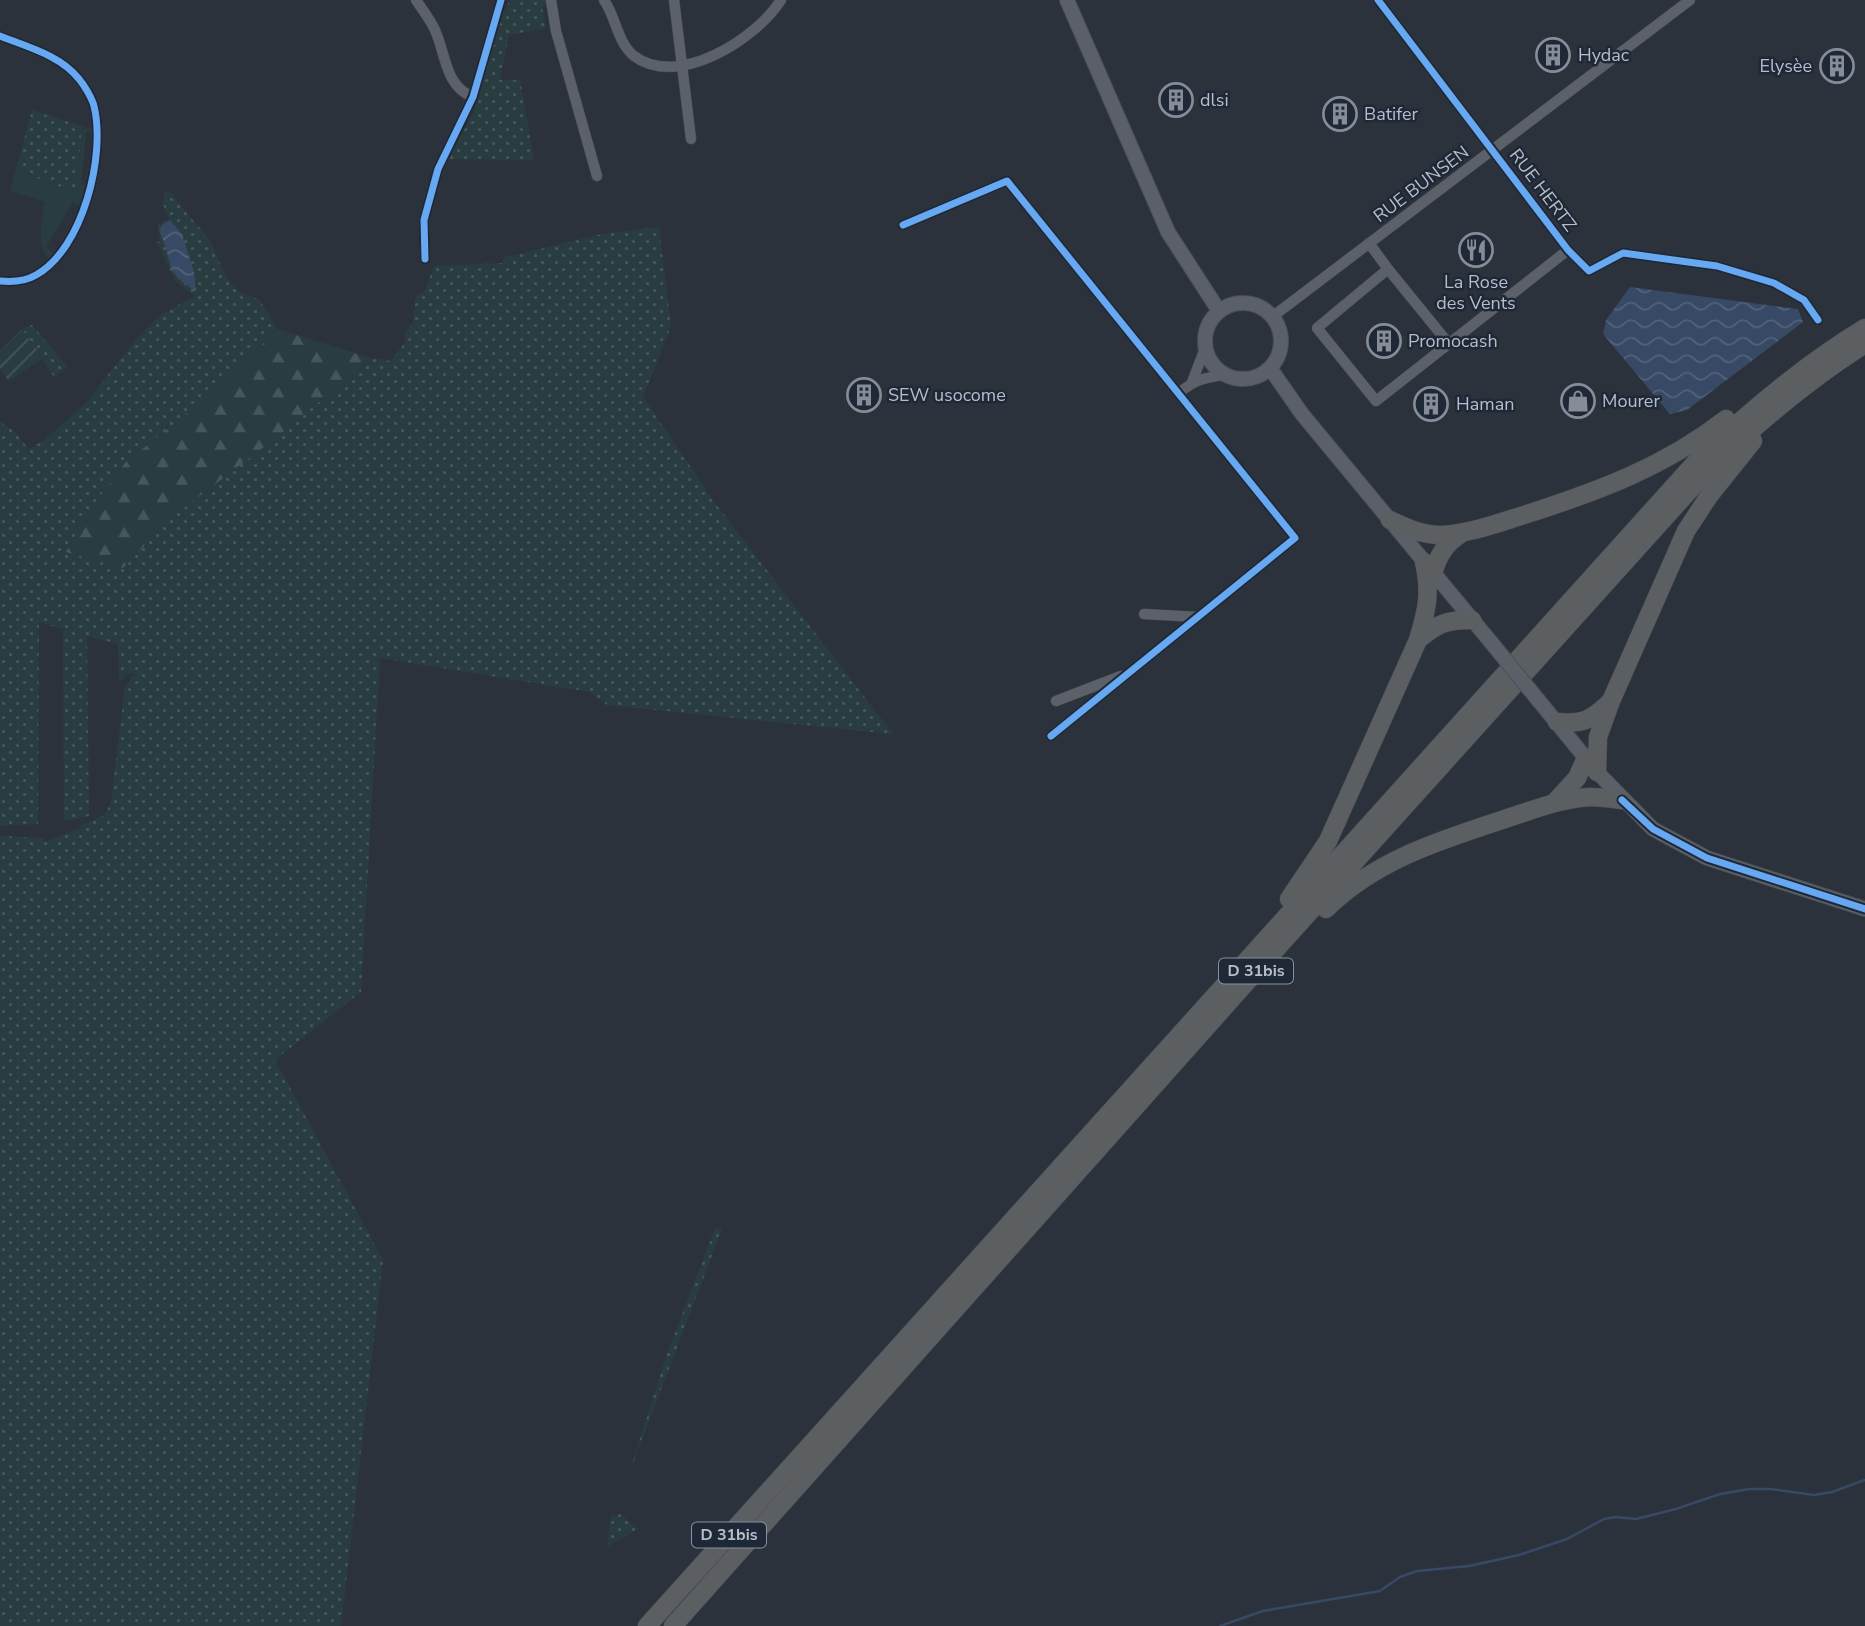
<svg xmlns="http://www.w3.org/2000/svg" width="1865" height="1626" font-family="'Nunito Sans',sans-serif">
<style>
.grass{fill:url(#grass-dots)}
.forest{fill:url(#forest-firs)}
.park{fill:#293d41}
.garden{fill:url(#garden-furrows)}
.water{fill:url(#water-waves)}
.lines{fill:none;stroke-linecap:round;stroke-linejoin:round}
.stream{stroke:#384965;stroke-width:2.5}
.street-casing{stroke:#4a4e55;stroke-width:11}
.secondary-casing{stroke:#4a4e55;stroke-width:16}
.highway-casing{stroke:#494e57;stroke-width:19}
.street{stroke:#5c6169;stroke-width:10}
.secondary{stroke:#5b5f67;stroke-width:14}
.highway{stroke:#5c5f62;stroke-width:18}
.secondary-bridge-casing{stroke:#4a4e55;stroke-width:16;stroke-linecap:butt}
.secondary-bridge{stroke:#5b5f67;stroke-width:14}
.cycleway-casing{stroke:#1f2836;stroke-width:11}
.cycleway{stroke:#66a8f1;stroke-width:7}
.labels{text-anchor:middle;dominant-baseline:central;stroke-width:5;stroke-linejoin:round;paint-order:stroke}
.shield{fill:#1f2836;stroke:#89919e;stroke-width:2}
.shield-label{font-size:16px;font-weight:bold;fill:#b7becb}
.poi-label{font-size:18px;fill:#b7becb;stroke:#1f2836;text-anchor:start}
.street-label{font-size:18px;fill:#b7becb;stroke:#1f2836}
</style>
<defs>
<pattern id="grass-dots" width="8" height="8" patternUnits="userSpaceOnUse" patternTransform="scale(1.75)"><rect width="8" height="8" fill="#293d41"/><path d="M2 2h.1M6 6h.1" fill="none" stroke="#46575b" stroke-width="1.8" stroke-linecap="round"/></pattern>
<pattern id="forest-firs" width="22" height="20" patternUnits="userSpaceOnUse" patternTransform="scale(1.75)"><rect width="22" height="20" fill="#293d41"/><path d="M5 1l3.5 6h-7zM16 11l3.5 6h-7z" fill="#46575b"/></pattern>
<pattern id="garden-furrows" width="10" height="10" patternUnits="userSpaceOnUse" patternTransform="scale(1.75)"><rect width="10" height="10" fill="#293d41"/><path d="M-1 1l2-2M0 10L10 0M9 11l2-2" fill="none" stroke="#46575b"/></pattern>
<pattern id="water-waves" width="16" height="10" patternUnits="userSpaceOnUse" patternTransform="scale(1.75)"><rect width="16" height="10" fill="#384965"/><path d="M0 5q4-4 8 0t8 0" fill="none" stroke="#53617a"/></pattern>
</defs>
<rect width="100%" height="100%" fill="#2c323b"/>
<path class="grass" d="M510,0H546L547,5L542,6L546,28L509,35L500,80H520L534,160L448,159L474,112L503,14Z
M32,110L82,126L77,193L16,170Z
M165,193H172C182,211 198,223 209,240C226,268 221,290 259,299L277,329L224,384L125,463L92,507L66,552L123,568L176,514L285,431L302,415L361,370L371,358L391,361L406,341L405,332L413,323L416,295L424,292L434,266L503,263V258L602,234L659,227L671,326L643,397L715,503L893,734L607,705L590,692L380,658L361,992L275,1060L383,1260L341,1626H0V836L44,838L45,842L86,826L77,827L105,815L111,802L125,687L135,673H128L119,683L118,644L87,636L89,816L64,821L63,629L39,622L38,824L0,826V422L14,431L29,449L46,439L85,404L138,337L159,316L195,296L175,281L157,242L160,241L158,224L169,220L163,204Z
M32,325L68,367L54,377L22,329Z
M715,1228L722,1229L629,1474L666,1357Z
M620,1514L637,1529L607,1547L611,1516Z"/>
<path class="forest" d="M277,329L371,358L361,370L302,415L285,431L176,514L123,568L66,552L92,507L125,463L224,384Z"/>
<path class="park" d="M82,126L92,129V131L86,132L81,184L88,185L81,207L73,202L46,247L57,256L51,262C36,246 41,222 45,202L10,191L16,170L76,193Z"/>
<path class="garden" d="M22,329L43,358L9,381L0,369V351Z"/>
<path class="water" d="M170,220L182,234L194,272L196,291C161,271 174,259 159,231L162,225Z
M1630,287L1798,309L1803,322L1687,410L1670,414L1603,334L1606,320Z"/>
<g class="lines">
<path class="stream" d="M1220,1626L1263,1611L1380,1591L1400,1577L1417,1571L1469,1566L1519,1555L1567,1539L1604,1519L1615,1517L1636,1519L1676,1509L1720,1494L1750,1489H1771L1814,1495L1832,1492L1865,1480"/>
<g class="street-casing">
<path id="street" d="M416,0C422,9 429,18 434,28C446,52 444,86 473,97
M551,0L556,31L597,176
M604,0C616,17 617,42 634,56C678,89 756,39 781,0
M674,0L691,139
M1378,0L1568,250L1589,271L1623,253L1717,266L1774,283L1804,300L1818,320
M0,36C27,47 60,55 79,79C84,85 92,98 94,106C106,155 83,249 36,275C26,281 11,282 0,281
M903,225L1007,181L1295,538L1051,736
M1369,243L1388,269
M425,259L424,220L438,169L473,97L501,0
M1272,317L1690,0
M1449,344L1388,269L1317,328L1376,401L1568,250
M1192,382L1206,346
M1179,393C1194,380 1206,377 1226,375
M1144,614L1198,617
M1056,701L1121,676"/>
</g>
<g class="secondary-casing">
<path id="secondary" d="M1067,0L1168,232L1219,311
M1205 341a38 38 0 1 1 76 0a38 38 0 1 1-76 0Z
M1270,368L1302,414L1490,641
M1539,701L1597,772L1653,829L1707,858L1865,909"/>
</g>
<g class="highway-casing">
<path id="highway" d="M1390,520C1407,528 1422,535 1441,535C1469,534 1498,523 1524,515C1599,491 1664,467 1726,419
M1433,573C1439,554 1445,544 1462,533
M1418,640C1427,610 1431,593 1424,562
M1557,722C1583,724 1590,721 1609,703
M1597,772L1598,737L1611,701L1686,531L1709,496L1753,441
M1554,803L1577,778L1586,758
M1289,899L1328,841L1418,640C1438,623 1447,620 1472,620
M1326,909C1374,861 1438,841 1502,820C1530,811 1559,799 1590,797C1600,797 1612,799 1622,800
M647,1626L1694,464C1747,413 1802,366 1865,328
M673,1626L1260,967L1705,473C1755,425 1806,381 1865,344"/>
</g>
<use href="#street" class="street"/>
<use href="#secondary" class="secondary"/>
<use href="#highway" class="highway"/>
<g class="secondary-bridge-casing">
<path id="secondary-bridge" d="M1490,641L1539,701"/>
</g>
<use href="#secondary-bridge" class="secondary-bridge"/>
<g class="cycleway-casing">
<path id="cycleway" d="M1378,0L1568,250L1589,271L1623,253L1717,266L1774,283L1804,300L1818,320
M0,36C27,47 60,55 79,79C84,85 92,98 94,106C106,155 83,249 36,275C26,281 11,282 0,281
M903,225L1007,181L1295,538L1051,736
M425,259L424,220L438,169L473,97L501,0
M1622,800L1653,829L1707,858L1865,909"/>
</g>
<use href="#cycleway" class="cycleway"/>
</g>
<defs>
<g id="building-ring" transform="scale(1.75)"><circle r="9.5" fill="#1f2836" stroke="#868d99" stroke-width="1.5"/><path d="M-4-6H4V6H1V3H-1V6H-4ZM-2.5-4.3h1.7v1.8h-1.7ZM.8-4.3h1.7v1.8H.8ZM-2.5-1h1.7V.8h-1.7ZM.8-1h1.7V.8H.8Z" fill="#868d99"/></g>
<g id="restaurant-ring" transform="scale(1.75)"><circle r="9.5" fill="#1f2836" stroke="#868d99" stroke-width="1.5"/><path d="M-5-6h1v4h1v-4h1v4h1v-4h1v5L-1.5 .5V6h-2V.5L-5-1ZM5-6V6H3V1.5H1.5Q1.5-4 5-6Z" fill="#868d99"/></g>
<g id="shop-ring" transform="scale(1.75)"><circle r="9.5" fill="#1f2836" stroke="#868d99" stroke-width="1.5"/><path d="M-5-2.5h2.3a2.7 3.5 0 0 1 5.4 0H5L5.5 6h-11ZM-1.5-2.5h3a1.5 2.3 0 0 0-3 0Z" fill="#868d99"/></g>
</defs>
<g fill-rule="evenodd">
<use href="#building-ring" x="1553" y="55"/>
<use href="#building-ring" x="1837" y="66"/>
<use href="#building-ring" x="1176" y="100"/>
<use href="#building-ring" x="1340" y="114"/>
<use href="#restaurant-ring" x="1476" y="250"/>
<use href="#building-ring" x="1384" y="341"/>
<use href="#building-ring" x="864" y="395"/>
<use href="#shop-ring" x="1578" y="401"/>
<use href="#building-ring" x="1431" y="404"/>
</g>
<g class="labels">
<g class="shield">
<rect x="1219" y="958.5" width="74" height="25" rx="5"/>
<rect x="692" y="1522.5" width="74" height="25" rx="5"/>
</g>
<g class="shield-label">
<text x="1256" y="971">D 31bis</text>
<text x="729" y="1535">D 31bis</text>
</g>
<g class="poi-label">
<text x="1578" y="55">Hydac</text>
<text x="1812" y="66" text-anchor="end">Elysèe</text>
<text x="1200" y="100">dlsi</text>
<text x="1364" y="114">Batifer</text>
<text x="1476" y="282" text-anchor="middle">La Rose<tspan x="1476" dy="21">des Vents</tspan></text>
<text x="1408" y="341">Promocash</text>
<text x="888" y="395">SEW usocome</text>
<text x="1602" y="401">Mourer</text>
<text x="1456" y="404">Haman</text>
</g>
<g class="street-label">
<text transform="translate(1421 184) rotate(-37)">RUE BUNSEN</text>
<text transform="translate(1543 190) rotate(53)">RUE HERTZ</text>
</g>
</g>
</svg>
